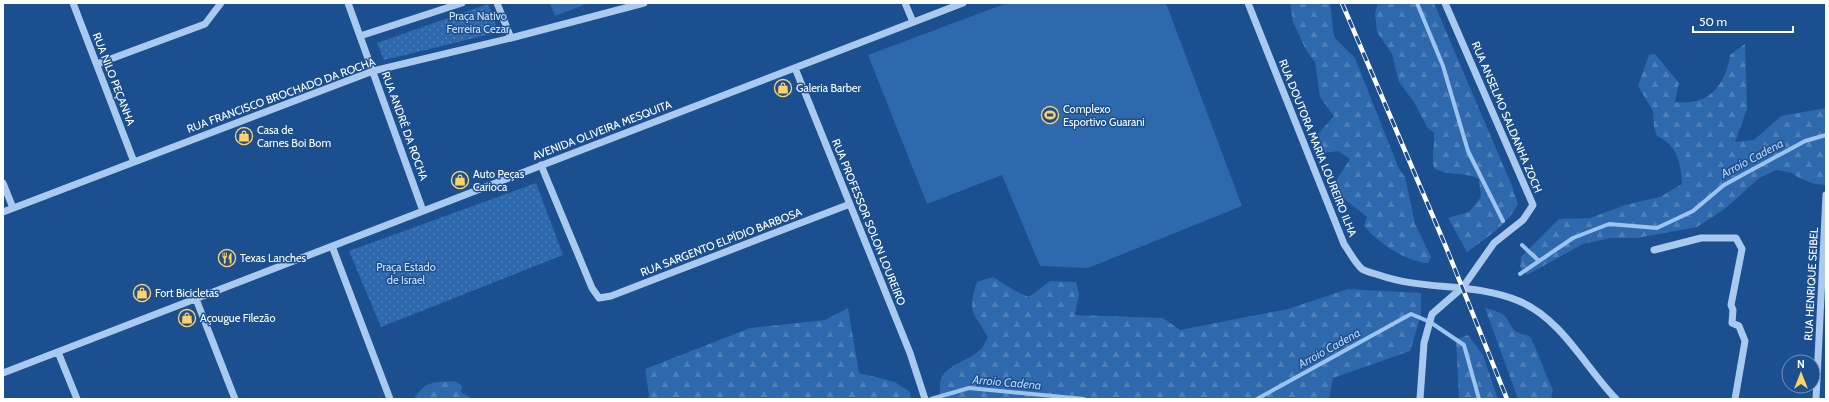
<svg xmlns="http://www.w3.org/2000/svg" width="1829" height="402" font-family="Cabin,sans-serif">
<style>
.green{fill:#2e69ad}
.forest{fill:url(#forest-firs)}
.park{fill:url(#park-dots)}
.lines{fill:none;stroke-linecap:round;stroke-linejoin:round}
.stream{stroke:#9cc4f0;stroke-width:4}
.minor{stroke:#a9c9ee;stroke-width:7}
.rail-casing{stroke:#fff;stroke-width:4.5}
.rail{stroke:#1b4f8f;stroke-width:3;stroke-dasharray:9;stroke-linecap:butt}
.labels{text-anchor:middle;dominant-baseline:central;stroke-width:3;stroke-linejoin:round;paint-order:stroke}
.park-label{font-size:11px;fill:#cfe3fa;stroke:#1b4f8f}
.street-label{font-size:11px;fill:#fff;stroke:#1b4f8f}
.poi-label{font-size:11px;fill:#fff;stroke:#1b4f8f;text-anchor:start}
.water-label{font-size:12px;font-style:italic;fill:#b5d3f5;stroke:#1b4f8f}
</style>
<defs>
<pattern id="forest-firs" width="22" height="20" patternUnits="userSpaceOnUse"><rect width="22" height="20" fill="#2e69ad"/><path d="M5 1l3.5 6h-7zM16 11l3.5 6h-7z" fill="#4d80b9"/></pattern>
<pattern id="park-dots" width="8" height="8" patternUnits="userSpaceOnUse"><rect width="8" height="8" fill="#2e69ad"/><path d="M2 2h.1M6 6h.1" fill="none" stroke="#4d80b9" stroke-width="1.8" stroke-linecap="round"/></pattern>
</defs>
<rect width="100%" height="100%" fill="#1b4f8f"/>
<path class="green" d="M550,3H589L555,16Z
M1007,3H1166L1242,206L1088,268L1040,266L1002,175L927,204L868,55Z"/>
<path class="forest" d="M1290,3H1330L1334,37L1355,58L1399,169L1405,177L1415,224L1431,257L1428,263C1406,262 1377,242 1364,226L1367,217L1337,193V179L1350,159L1338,151L1324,153L1318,134L1334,116L1320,97L1315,62L1306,50L1293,22Z
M1378,3H1434L1512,186L1518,204C1507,225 1486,238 1467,252L1448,218L1469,212L1481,197L1479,179C1464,171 1448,177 1434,168C1431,156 1435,145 1434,133L1427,127L1414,102L1399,82L1392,54L1377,32L1375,14Z
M1745,44L1747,109L1735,142L1754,140L1781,116L1826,108V185L1815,184L1799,178L1792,173L1777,170L1759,178L1726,208L1697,227L1637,238H1611L1583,244L1527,275L1520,267L1521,257L1559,219L1590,218L1625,205L1660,197L1682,184C1681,163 1677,145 1657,136L1654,127L1653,111L1638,86L1649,55L1655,54L1679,83L1675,102C1709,106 1725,86 1730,55Z
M993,277L1017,292L1029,297L1050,281L1076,282L1079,294L1075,315L1163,318L1180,330L1288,309L1348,289L1421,293V315L1410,351L1333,378L1329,399H942C931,364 965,366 982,348C984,345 986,340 988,337C973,311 967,314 977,282Z
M848,308L859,373L895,382L910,392L911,399H648L649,395L645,369L750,328L825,320Z
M1485,308C1491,310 1501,312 1505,316C1509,321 1511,327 1515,331C1519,334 1525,334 1530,337C1533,339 1548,382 1553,389L1551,399H1518Z
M1468,335L1483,355L1498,399H1459L1456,339Z
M455,381L462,386L461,392L472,399H416L415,397C428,379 435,383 455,381Z"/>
<path class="park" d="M488,4L499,32L384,60L377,43Z
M536,183L563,255L381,327L349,251Z"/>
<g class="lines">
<path class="stream" d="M1417,3L1443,66L1468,151L1503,221
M1522,245L1539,261
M1520,274L1573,238L1609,224L1657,228L1693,211L1724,185L1805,141L1826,135
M931,399L969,388L1084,399
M1257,399L1411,314L1430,322L1464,345L1479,399"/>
<path class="minor" d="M73,3L134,162
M348,3L423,211
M497,3L511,38
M905,3L913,22
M1248,3L1344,244C1349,251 1355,263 1362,269C1366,272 1374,273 1379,275C1424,291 1474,282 1519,301C1562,319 1585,367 1616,399
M360,36L462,3
M97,64L205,24L221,3
M795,68L910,353L925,399
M541,165L592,288L599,298L611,296L850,204
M3,183L13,208
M3,212L373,71L511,38L644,3
M332,246L390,399
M1654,250L1701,238H1736L1742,249L1731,305L1733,310L1732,323L1739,326L1745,341L1735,399
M196,299L235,399
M58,352L77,399
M3,373L963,3
M1420,399L1424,343L1432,314L1463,287L1494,243L1523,220L1533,205L1445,3
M1816,399L1826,195"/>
<g class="rail-casing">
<path id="rail" d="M1342,3L1446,247L1507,399"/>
</g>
<use href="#rail" class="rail"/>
</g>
<defs>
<g id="shop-ring" transform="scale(0.9)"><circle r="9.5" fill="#1b4f8f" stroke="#ffd166" stroke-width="1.5"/><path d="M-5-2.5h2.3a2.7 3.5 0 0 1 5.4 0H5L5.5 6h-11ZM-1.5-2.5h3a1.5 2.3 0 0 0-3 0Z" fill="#ffd166"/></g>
<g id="stadium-ring" transform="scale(0.9)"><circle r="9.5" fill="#1b4f8f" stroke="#ffd166" stroke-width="1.5"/><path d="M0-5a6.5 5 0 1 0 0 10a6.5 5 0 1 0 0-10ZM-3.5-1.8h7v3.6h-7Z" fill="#ffd166"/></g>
<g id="restaurant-ring" transform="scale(0.9)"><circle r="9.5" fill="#1b4f8f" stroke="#ffd166" stroke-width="1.5"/><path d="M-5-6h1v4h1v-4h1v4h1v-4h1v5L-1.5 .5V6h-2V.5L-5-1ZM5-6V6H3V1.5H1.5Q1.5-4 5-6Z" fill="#ffd166"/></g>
</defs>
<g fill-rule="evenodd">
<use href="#shop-ring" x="783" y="88"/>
<use href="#stadium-ring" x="1050" y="115"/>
<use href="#shop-ring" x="244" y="136"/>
<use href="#shop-ring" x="460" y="180"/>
<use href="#restaurant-ring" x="227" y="258"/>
<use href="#shop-ring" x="142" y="293"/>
<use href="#shop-ring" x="187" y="318"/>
</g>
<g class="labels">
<g class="park-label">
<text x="478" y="16">Praça Nativo<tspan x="478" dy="13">Ferreira Cezar</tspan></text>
<text x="406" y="267">Praça Estado<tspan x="406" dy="13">de Israel</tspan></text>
</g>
<g class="street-label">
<text transform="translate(114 79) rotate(69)">RUA NILO PEÇANHA</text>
<text transform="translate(281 95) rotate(-20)">RUA FRANCISCO BROCHADO DA ROCHA</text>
<text transform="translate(1507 117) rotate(67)">RUA ANSELMO SALDANHA ZOCH</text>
<text transform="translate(405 126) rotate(70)">RUA ANDRÉ DA ROCHA</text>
<text transform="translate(602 130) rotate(-21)">AVENIDA OLIVEIRA MESQUITA</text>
<text transform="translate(1318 148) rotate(68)">RUA DOUTORA MARIA LOUREIRO ILHA</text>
<text transform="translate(869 222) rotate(68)">RUA PROFESSOR SOLON LOUREIRO</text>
<text transform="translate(721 242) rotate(-21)">RUA SARGENTO ELPÍDIO BARBOSA</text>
<text transform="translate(1811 284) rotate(-87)">RUA HENRIQUE SEIBEL</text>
</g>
<g class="poi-label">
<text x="796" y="88">Galeria Barber</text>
<text x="1063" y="109">Complexo<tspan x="1063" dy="13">Esportivo Guarani</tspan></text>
<text x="257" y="130">Casa de<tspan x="257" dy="13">Carnes Boi Bom</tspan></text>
<text x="473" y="174">Auto Peças<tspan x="473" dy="13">Carioca</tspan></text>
<text x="240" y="258">Texas Lanches</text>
<text x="155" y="293">Fort Bicicletas</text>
<text x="200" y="318">Açougue Filezão</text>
</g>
<g class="water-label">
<text transform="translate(1752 158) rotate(-28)">Arroio Cadena</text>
<text transform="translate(1329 348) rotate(-29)">Arroio Cadena</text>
<text transform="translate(1007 382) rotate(5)">Arroio Cadena</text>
</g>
</g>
<rect width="1829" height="402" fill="none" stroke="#ffffff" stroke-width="8"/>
<g transform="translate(1801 374)"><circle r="19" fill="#1b4f8f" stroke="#7695bc"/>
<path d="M0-3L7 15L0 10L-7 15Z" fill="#ffd166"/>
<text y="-6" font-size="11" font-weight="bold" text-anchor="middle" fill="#ffffff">N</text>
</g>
<path d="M1693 26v6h100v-6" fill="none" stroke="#ffffff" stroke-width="2"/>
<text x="1699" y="26" font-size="12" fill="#ffffff" stroke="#1b4f8f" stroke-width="3" paint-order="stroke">50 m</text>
</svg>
